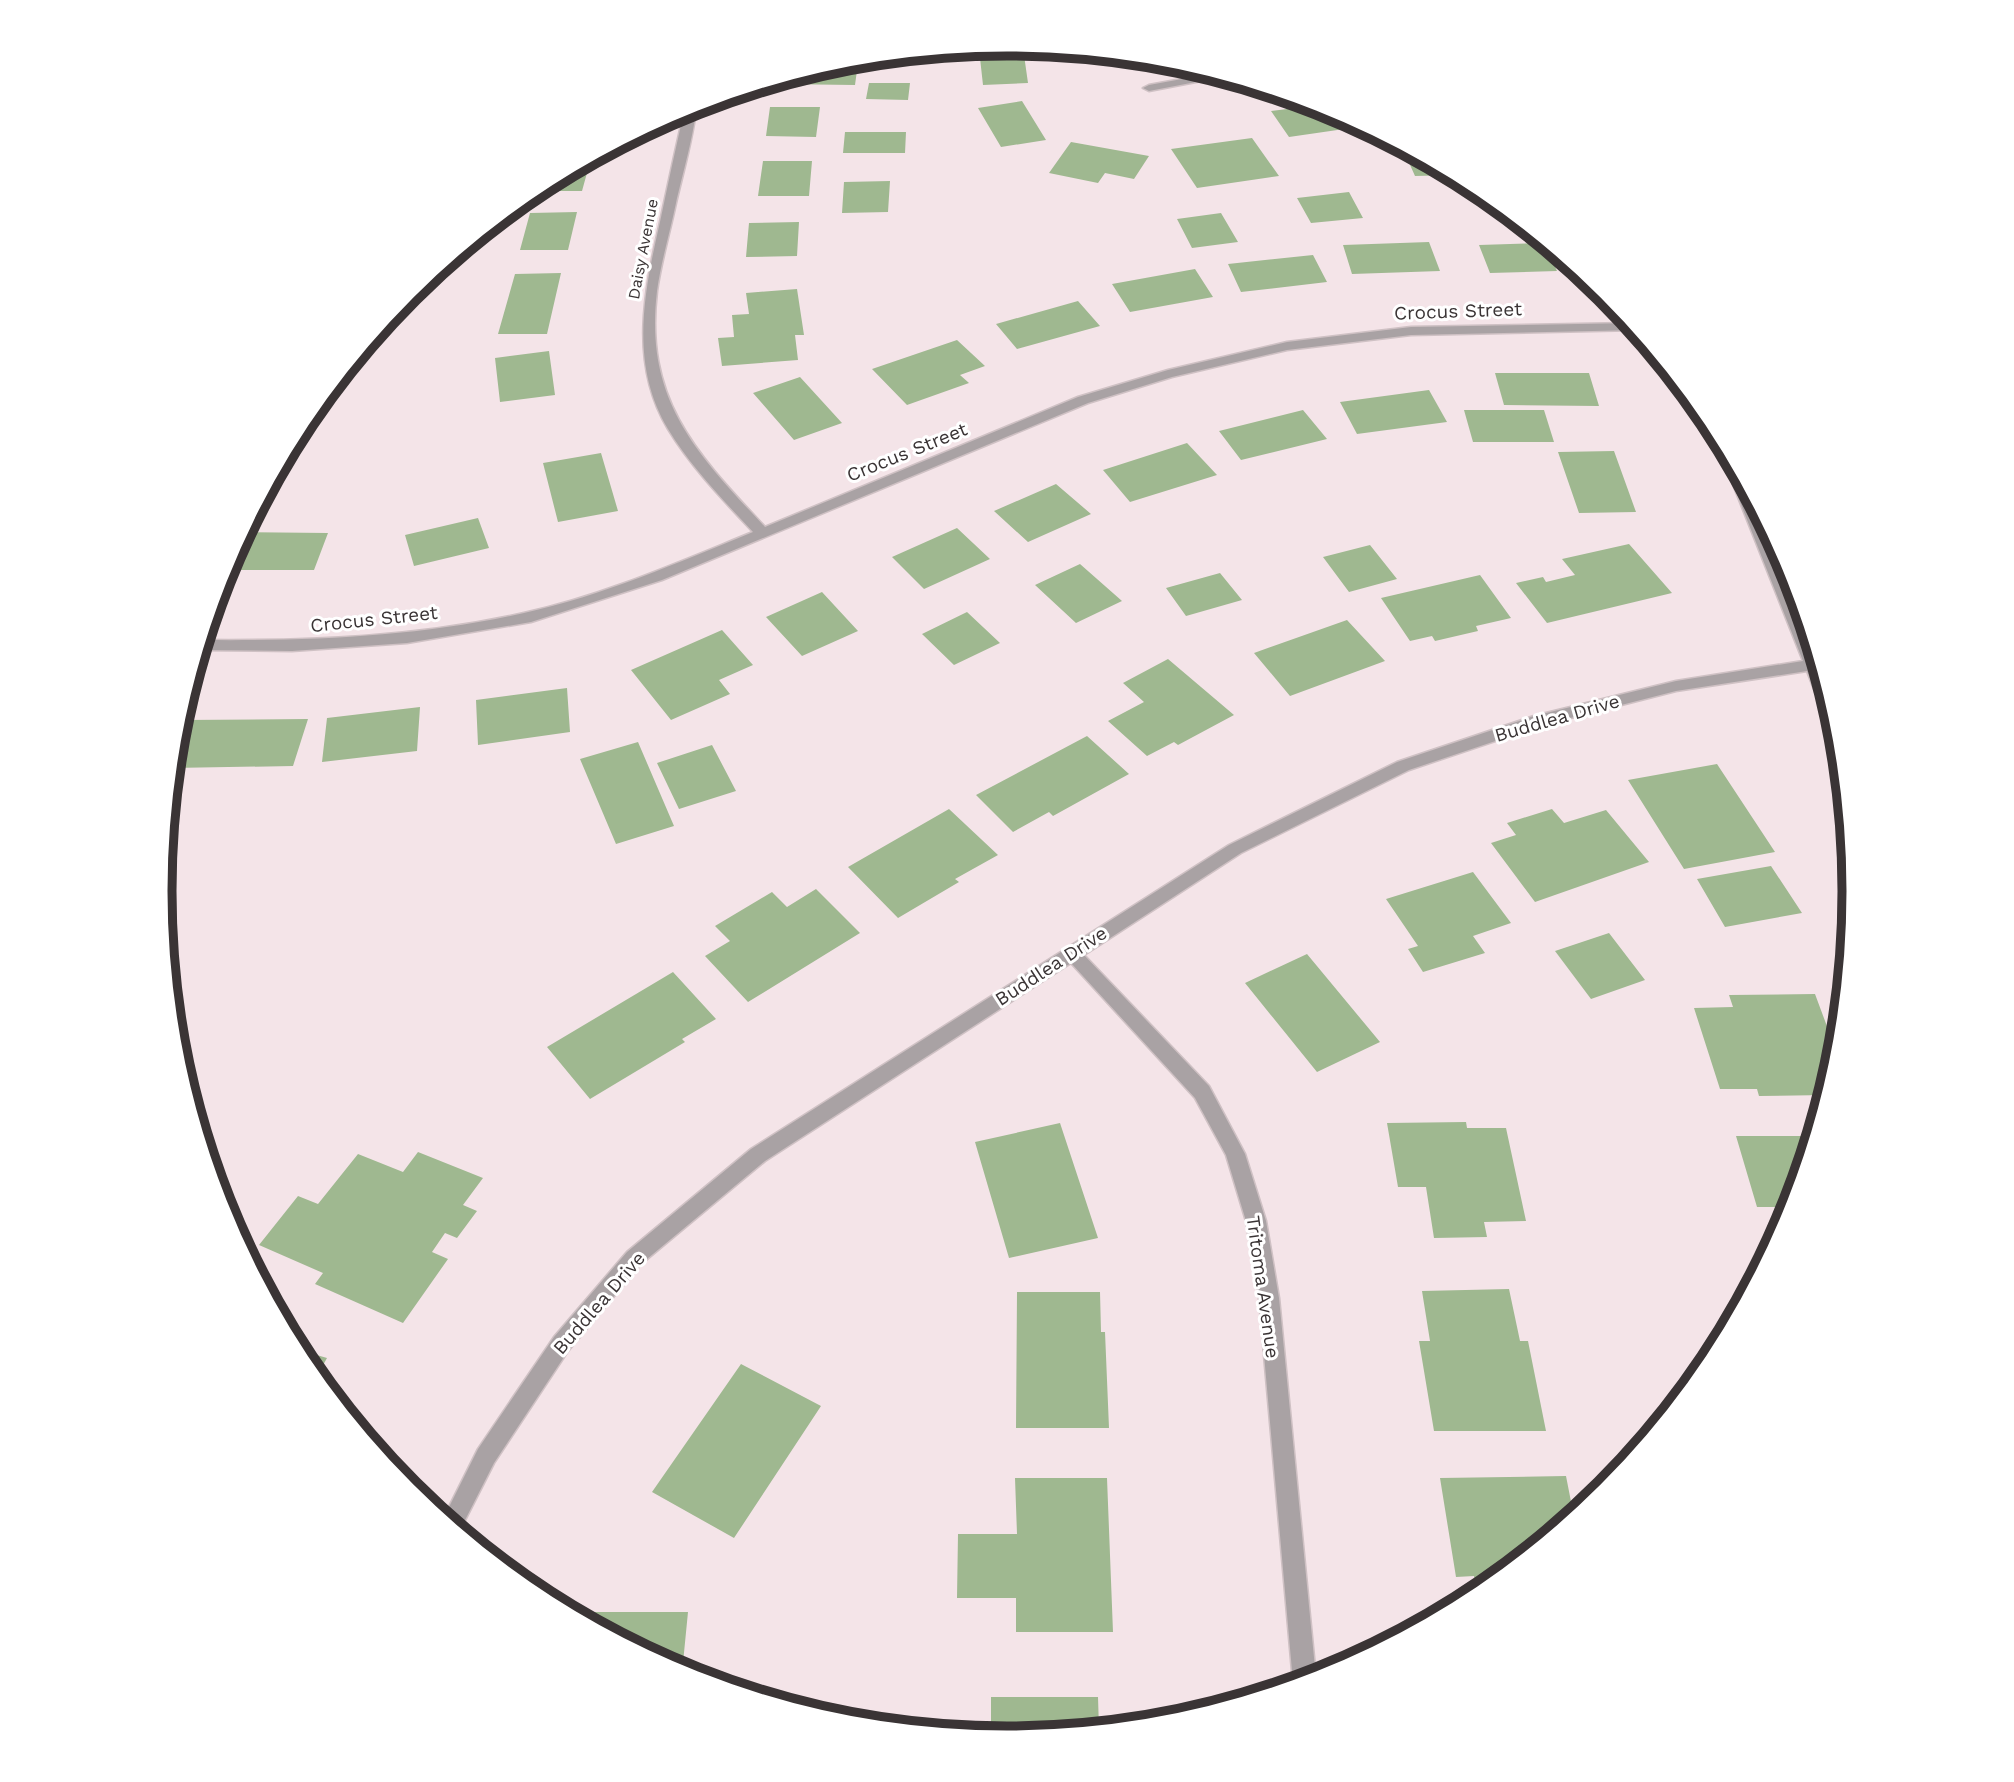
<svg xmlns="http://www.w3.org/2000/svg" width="2014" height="1782" font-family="'Work Sans',sans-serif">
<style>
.building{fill:#9fb890}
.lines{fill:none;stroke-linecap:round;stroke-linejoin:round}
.street-casing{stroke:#cfc1c4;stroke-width:3}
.street{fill:#a9a2a4;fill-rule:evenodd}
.labels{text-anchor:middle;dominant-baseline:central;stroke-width:6;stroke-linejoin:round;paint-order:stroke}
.far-street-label{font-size:16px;fill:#3a3435;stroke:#fff}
.street-label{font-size:19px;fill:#3a3435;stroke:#fff}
.rim{fill:none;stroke:#3a3435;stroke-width:9}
</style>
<rect width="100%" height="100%" fill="#f4e4e8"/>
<path class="building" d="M1023,48L1028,83L983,85L979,49Z
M832,63H858L855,85L777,84L778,79Z
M869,83H910L908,100L866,99Z
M1022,101L1046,140L1001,147L978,108Z
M1320,105L1332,108L1365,126L1289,137L1271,111Z
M770,107H820L816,137L766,136Z
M845,132H906L905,153H843Z
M1252,138L1279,176L1197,188L1171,149Z
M1071,142L1149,156L1134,179L1105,173L1098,183L1049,173Z
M1403,149H1408L1456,175L1415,176Z
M763,161H812L809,196H758Z
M583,162H590L582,191H536L538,186Z
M890,181L888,212L842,213L844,182Z
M1478,187L1502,207L1489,208Z
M1349,192L1363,218L1311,223L1297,198Z
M577,212L568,250H520L530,213Z
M1221,213L1238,242L1192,248L1177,219Z
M799,222L797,256L746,257L749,223Z
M1429,242L1440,271L1352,274L1343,245Z
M1544,243L1557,271L1490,273L1479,245Z
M1313,255L1327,282L1241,292L1228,264Z
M1195,269L1213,297L1130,312L1112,284Z
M561,273L547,334H498L515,274Z
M797,289L804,335H795L798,360L722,366L718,338L734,337L732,315L749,314L746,293Z
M1078,301L1100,326L1017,349L996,324Z
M957,340L985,366L960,375L969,383L907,405L872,369Z
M549,351L555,395L500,402L495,358Z
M1495,373H1589L1599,406L1504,405Z
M800,377L842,423L794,440L753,393Z
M1429,390L1447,422L1357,434L1340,402Z
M1303,410L1327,439L1241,460L1219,431Z
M1464,410H1544L1554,442H1473Z
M1187,443L1217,475L1130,502L1103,470Z
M1614,451L1636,512L1579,513L1558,452Z
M601,453L618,511L558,522L543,463Z
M1056,484L1091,514L1028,542L994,511Z
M478,518L489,548L414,566L405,535Z
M957,528L990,559L924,589L892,557Z
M243,532L328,533L314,570H223Z
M1629,544L1672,593L1547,623L1516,583L1543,577L1546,582L1575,575L1562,559Z
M1370,545L1397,579L1349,592L1323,557Z
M1080,564L1122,601L1076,623L1035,585Z
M1220,573L1242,600L1186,616L1166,588Z
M1480,575L1511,618L1476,626L1478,631L1435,641L1432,636L1410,641L1381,598Z
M822,592L858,631L802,656L766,617Z
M967,612L1000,643L954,665L922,634Z
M1347,620L1385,661L1290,696L1254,653Z
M722,630L753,665L719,680L730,694L671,720L631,670Z
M1168,659L1234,715L1178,745L1174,742L1147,756L1108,721L1144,702L1123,683Z
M567,688L570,732L478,745L476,700Z
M420,707L417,751L322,762L327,718Z
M308,719L293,766L172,768L174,743L183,720Z
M1087,736L1129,774L1053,816L1049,812L1013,832L976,795Z
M638,742L674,826L616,844L580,759Z
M712,745L736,791L679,809L657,763Z
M1717,764L1775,852L1684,869L1628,780Z
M949,809L998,855L955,879L959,882L898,918L848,867Z
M1552,809L1564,823L1606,810L1649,862L1535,902L1491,843L1516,835L1507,823Z
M1771,866L1802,913L1725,927L1697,879Z
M1473,872L1511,923L1473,936L1485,953L1423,972L1408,949L1418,946L1386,899Z
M816,889L860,933L748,1002L705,956L730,941L715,926L772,892L787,907Z
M1609,933L1645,980L1591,999L1555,951Z
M1307,954L1380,1042L1317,1072L1245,983Z
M673,972L716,1019L682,1039L685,1042L590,1099L547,1047Z
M1815,994L1838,1056L1826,1095L1759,1096L1757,1089H1720L1694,1008L1733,1007L1729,995Z
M1466,1122L1467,1128H1506L1526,1221L1484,1222L1487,1237L1434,1238L1426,1187H1398L1387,1123Z
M1060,1123L1098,1238L1009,1258L975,1142Z
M1736,1136H1814L1792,1207H1757Z
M418,1152L483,1178L463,1205L477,1211L457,1238L445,1233L432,1252L448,1259L403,1323L315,1284L323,1273L259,1245L298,1196L318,1204L358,1154L403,1172Z
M1509,1289L1520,1341H1528L1546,1431H1434L1419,1341H1430L1422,1291Z
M1017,1292H1100L1101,1332H1105L1109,1428H1016Z
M296,1349L327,1358L316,1378L302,1361Z
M741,1364L821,1406L734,1538L652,1492Z
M1566,1476L1574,1517L1478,1596L1474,1576L1456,1577L1440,1478Z
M1015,1478H1107L1113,1632H1016V1598H957L958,1534H1017Z
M587,1612H688L682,1673L585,1622Z
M991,1697H1098L1099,1729L1007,1738L991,1737Z"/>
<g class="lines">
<g class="street-casing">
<path id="street" d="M1215,73L1227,76L1149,91L1143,88L1149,85Z
M696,104C697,124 681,180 676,203C670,232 661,262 657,291C644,400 696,453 765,527L1078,397L1168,370L1287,342L1411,327L1632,323L1638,330L1411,335L1287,350L1172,377L1088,403L662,580L531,622L407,643L292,651L199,650L202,640C310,641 418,637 524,613C602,596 679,562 753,532C723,500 691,467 668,429C629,364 644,292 660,222C668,184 676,146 685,108Z
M1722,440L1752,496L1818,659L1839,739L1831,733L1807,671L1676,691L1543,725L1409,770L1241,853L1084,955L1209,1086L1245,1154L1266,1221L1279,1298L1316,1678L1294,1685L1293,1682L1259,1298L1246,1221L1226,1155L1195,1098L1071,963L765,1161L641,1264L568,1351L494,1463L459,1532L443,1519L478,1449L554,1337L627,1252L751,1149L1229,845L1397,762L1534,716L1676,681L1803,661L1717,444Z"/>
</g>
<use href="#street" class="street"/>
</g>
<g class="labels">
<g class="far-street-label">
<text transform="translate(643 249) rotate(-79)">Daisy Avenue</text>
</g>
<g class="street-label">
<text transform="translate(1458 311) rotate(-2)">Crocus Street</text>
<text transform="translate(907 452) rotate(-22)">Crocus Street</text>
<text transform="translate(374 619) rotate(-6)">Crocus Street</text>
<text transform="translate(1557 718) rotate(-16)">Buddlea Drive</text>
<text transform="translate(1051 966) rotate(-33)">Buddlea Drive</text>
<text transform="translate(1263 1287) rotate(82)">Tritoma Avenue</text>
<text transform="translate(599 1303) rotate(-49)">Buddlea Drive</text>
</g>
</g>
<path d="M0 0H2014V1782H0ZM172 891a835 835 0 1 1 1670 0a835 835 0 1 1-1670 0Z" fill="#fff" fill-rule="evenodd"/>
<path class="rim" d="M172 891a835 835 0 1 1 1670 0a835 835 0 1 1-1670 0Z"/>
</svg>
